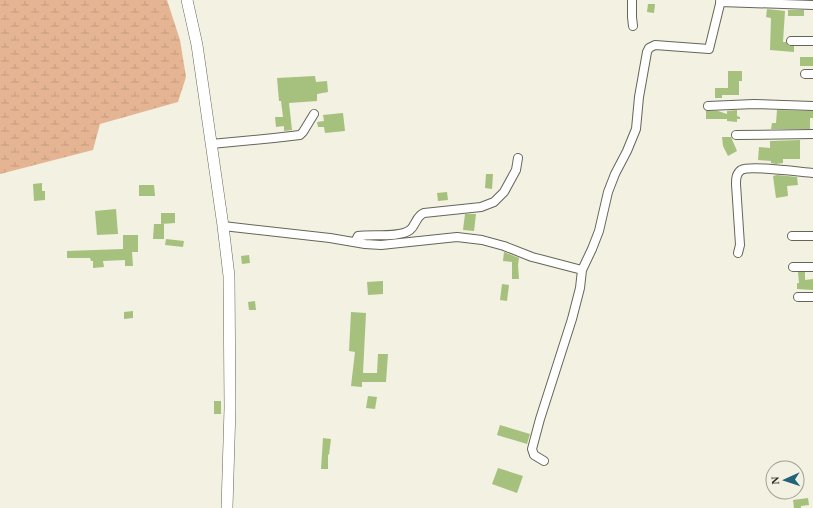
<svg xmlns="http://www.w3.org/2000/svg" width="813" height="508" font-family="'Times New Roman',serif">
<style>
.wetland{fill:url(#wetland-marsh)}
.building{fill:#a5c17d}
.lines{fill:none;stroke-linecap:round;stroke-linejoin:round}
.minor-casing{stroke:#666559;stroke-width:10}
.tertiary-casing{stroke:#666559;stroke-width:12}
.minor{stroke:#fff;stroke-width:8}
.tertiary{stroke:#fff;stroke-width:11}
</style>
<defs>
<pattern id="wetland-marsh" width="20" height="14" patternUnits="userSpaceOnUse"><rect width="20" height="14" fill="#e5b593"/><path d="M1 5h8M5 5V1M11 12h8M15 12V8" fill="none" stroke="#c49c7e"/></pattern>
</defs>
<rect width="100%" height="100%" fill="#f2f1e2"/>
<path class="wetland" d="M0,0H167L180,40L186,77L178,102L100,124L93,150L0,174Z"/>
<path class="building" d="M648,4H655L654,13L647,12Z
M767,9L785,11L783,42H786L789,46H794V52L770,50L771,18L766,17Z
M788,10H804V16H788Z
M800,57H813V66H800Z
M728,71H742V81H739V95H722V98H715V88H728Z
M315,76L316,82L327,81L328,92L317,94V101L289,103L292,130L284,131V126L276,127L275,117H283L281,101H279L277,78Z
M737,110V116L740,117V119H737V122L727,121V119H706V111H718L727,114V111Z
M777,110L813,111V118H810V129H771L772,123H776Z
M343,113L345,131L325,133L324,127H318L317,122L324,121L323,115Z
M722,137H731L737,151L728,156L723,146Z
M800,140V159H783V163L776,164L771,163V161L758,160L759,147L770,148V141Z
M486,174H493L492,189L485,188Z
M777,175L797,177L798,185L787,186L788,196L776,198L773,176Z
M42,183V191H45V200L34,201L33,184Z
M139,185H154L155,196H139Z
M447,192L448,200L438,201L437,193Z
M116,209L118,234L97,235L95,211Z
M161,213H175V223L161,224Z
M465,214H476L474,231L463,230Z
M154,224H164V239H153Z
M123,235H138V252H132L133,266H125V260L103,261L104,267L93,268V261H91L90,258H67V251L123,249Z
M166,239L184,241L183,247L165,245Z
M504,252L519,258L518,265L519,279H512V262L503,261Z
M249,255L250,263L242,264L241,256Z
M798,272H805V280L813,279V290L797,289V283H799Z
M383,281V294L368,295L367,282Z
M502,284L509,285L507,301L500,300Z
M255,301L256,310H249L248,302Z
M133,311V318L124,319V312Z
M351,312L366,313L363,373H377L378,354H388L386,382H362V387L351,386L355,352L349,351Z
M368,396L377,397L375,409L366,408Z
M214,401H221V414H214Z
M500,425L530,434L527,444L497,435Z
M323,438L331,439L329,455L328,454V469H321Z
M498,468L523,476L517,493L492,484Z
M808,498L809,505L801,506V508H794L793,500Z"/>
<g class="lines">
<g class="minor-casing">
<path id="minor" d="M632,0V17L633,26
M720,2L813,5
M791,41H813
M805,74H813
M708,106L754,104L813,106
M736,135L813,134
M211,144L274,138L300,135L303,132L314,114
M223,226L330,238L365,244L381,245L457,237L482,240L504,246L532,257L582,270
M792,236H813
M355,242L358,236C372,234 399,238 410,230C416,225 416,216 424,213L481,207L494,202L504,192L516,170L518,158
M738,253L740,245L736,184C736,179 736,174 741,170C750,165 800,172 813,173
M793,267H813
M798,297H813
M544,461L534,455L532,449L540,419L572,319L580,288L582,270L592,249L599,231L608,192L615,174L627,151L636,129L639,97L647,52L649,48L655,45L709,49L721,0"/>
</g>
<g class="tertiary-casing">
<path id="tertiary" d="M187,0L197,45L223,226L229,276L230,408L227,508"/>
</g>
<use href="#minor" class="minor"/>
<use href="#tertiary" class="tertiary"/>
</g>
<g transform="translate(785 480) rotate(267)"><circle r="19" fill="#f2f1e2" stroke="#a1a095"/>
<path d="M0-3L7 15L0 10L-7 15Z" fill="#216477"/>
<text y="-6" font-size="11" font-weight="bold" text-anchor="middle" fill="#272721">N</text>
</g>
</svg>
